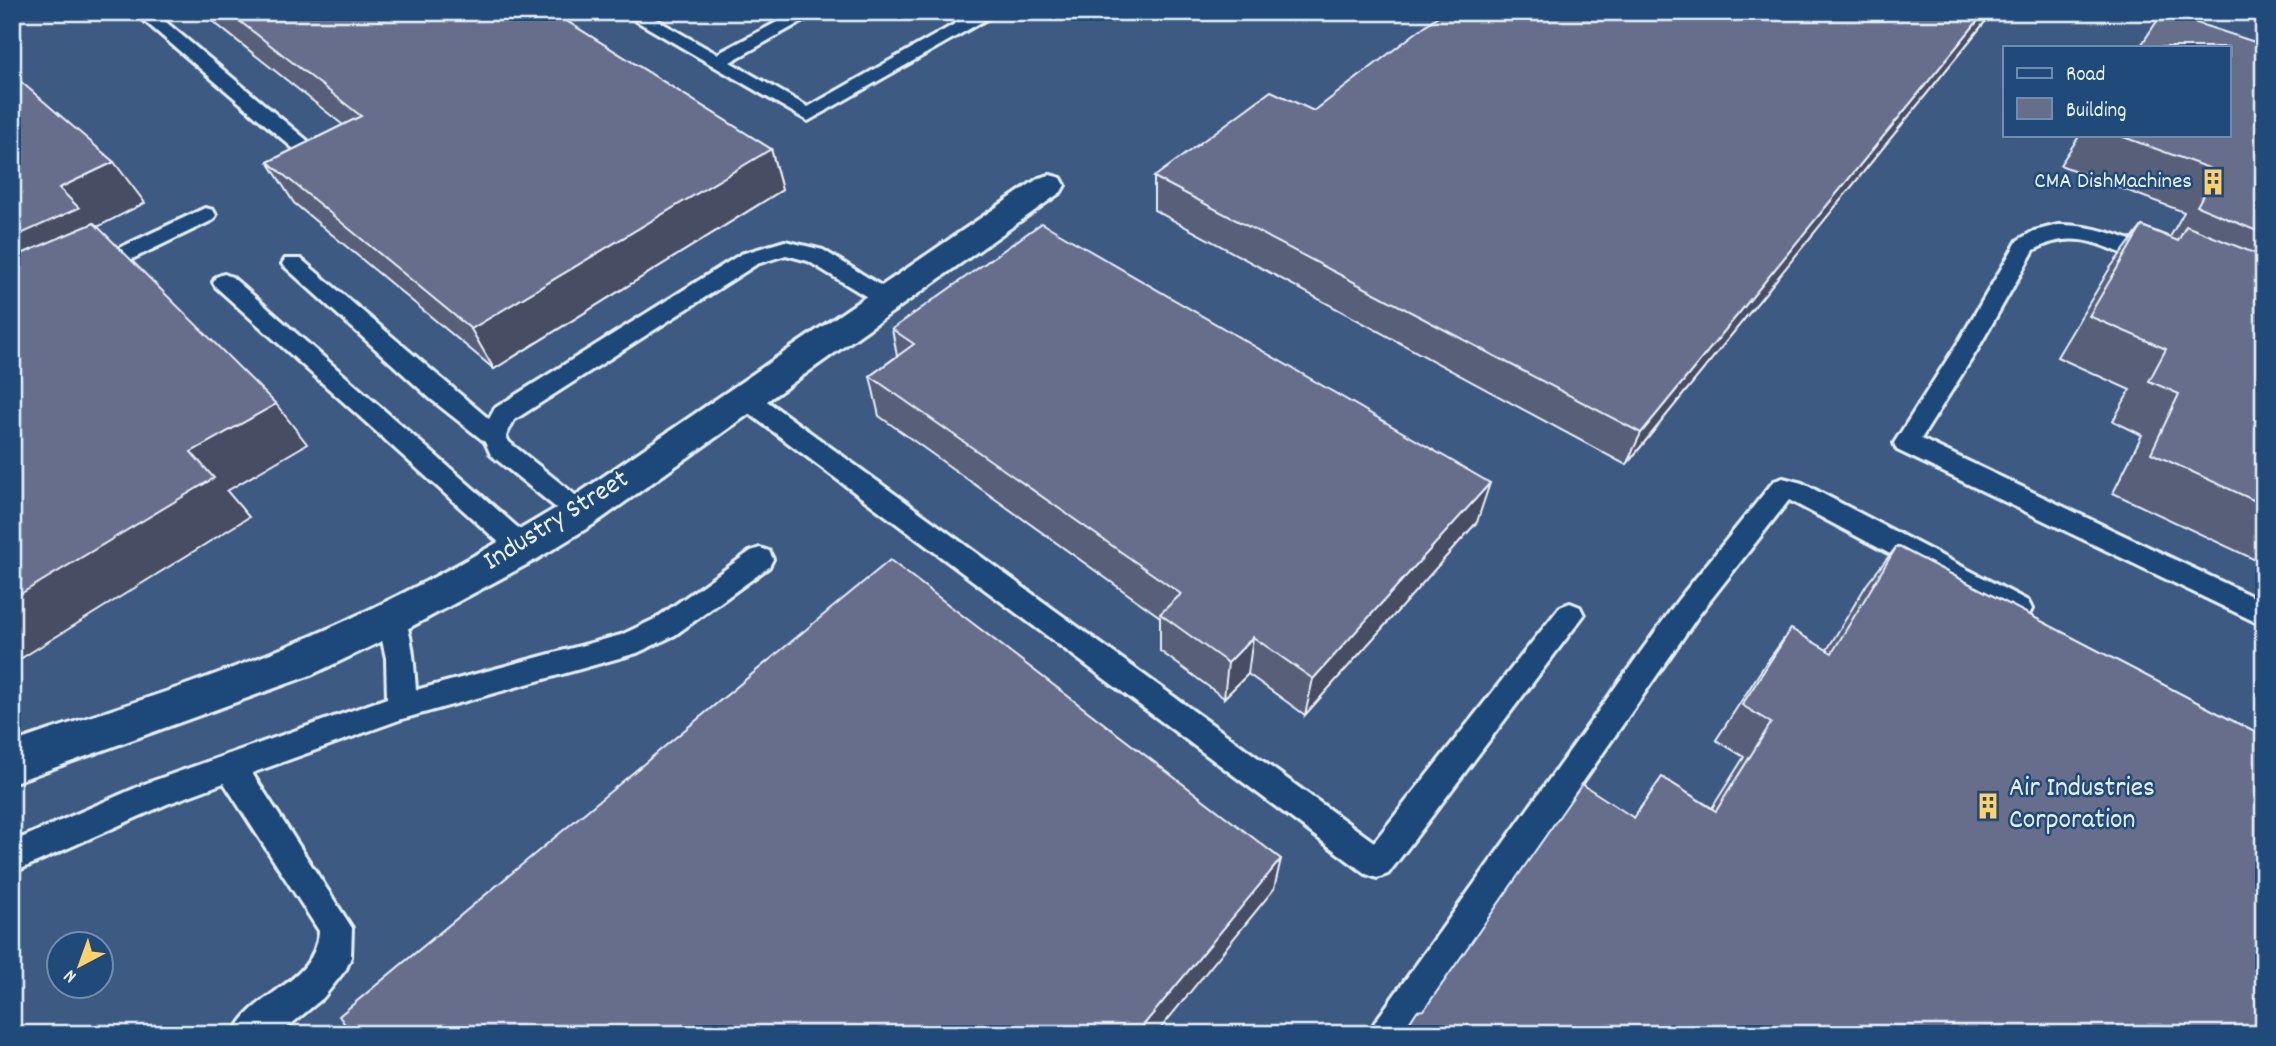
<svg xmlns="http://www.w3.org/2000/svg" width="2276" height="1046" font-family="Dekko,sans-serif">
<style>
.built{fill:#3e5a82;fill-rule:evenodd}
.lines{fill:none;stroke-linecap:round;stroke-linejoin:round}
.lane-casing{stroke:#e8f1f8;stroke-width:6}
.street-casing{stroke:#e8f1f8;stroke-width:6}
.lane{fill:#1f4a7a;fill-rule:evenodd}
.street{fill:#1f4a7a;fill-rule:evenodd}
.wall{fill:#585f78;stroke:#e8f1f8;stroke-width:2}
.shaded-wall{fill:#474d62;stroke:#e8f1f8;stroke-width:2}
.building{fill:#666e8c;stroke:#e8f1f8;stroke-width:2}
.labels{text-anchor:middle;dominant-baseline:central;stroke-width:5;stroke-linejoin:round;paint-order:stroke}
.far-poi-label{font-size:23px;fill:#e8f1f8;stroke:#1f4a7a;text-anchor:end}
.street-label{font-size:28px;fill:#e8f1f8;stroke:#1f4a7a}
.poi-label{font-size:28px;fill:#e8f1f8;stroke:#1f4a7a;text-anchor:start}
</style>
<rect width="100%" height="100%" fill="#2d517e"/>
<filter id="ink" filterUnits="userSpaceOnUse"><feTurbulence type="fractalNoise" baseFrequency=".0143" numOctaves="2"/><feDisplacementMap in="SourceGraphic" scale="14" xChannelSelector="R" yChannelSelector="G"/><feConvolveMatrix kernelMatrix="1 2 1 2 8 2 1 2 1" color-interpolation-filters="sRGB"/></filter>
<g filter="url(#ink)">
<path class="built" d="M12,12H2264V1034H12ZM2005,47H2229V135H2005ZM60,944H102V986H60Z"/>
<g class="lines">
<g class="lane-casing">
<path id="lane" d="M134,12H154L315,147L318,151L315,155H301Z
M621,12H643L717,54L796,12H819L730,62L808,107L976,12H999L808,121Z
M2246,12H2264V20Z
M205,208L213,210L216,215L213,220L101,274H85L82,269L85,264Z
M2058,225C2097,224 2131,240 2167,255L2170,260L2167,265L2159,267C2114,255 2082,223 2034,250L1976,352L1921,439L2264,602V626L1897,450L1894,443L1959,341L2018,240L2034,231Z
M785,241L823,250L893,293L896,298L893,303H877L808,261L786,255L757,264L514,420L506,436L509,442L589,506L593,513L589,520L580,523L571,520L491,455L485,442L432,400L282,264L285,259H301L489,419L495,408L741,254Z
M224,274L232,277L532,540L536,548L532,556L523,559L514,556L216,287L213,282L216,277Z
M744,388L753,391L1374,842L1560,607L1570,603L1580,607L1584,615L1388,874L1377,878L1366,874L735,403L732,397L735,391Z
M1783,478L1802,483L2028,601L2032,609L2028,617L2018,620L2008,617L1789,500L1698,616L1408,1034H1370L1375,1022L1678,600L1774,481Z
M760,548L769,551L773,559L769,567L675,635L637,653L402,719L252,773L352,928L351,957L346,969L323,998L279,1034H234C252,991 315,986 319,931L224,783L167,804L12,873V842L147,783L387,698L386,658L377,618L381,610L391,606L401,610C413,634 414,663 416,690L621,635L655,619L751,551Z"/>
</g>
<g class="street-casing">
<path id="street" d="M1050,175L1061,178L1065,185L1061,192L594,524L537,559L405,630L311,675L12,783V743C102,712 195,685 283,648C381,608 476,557 566,502L1039,178Z"/>
</g>
<use href="#lane" class="lane"/>
<use href="#street" class="street"/>
</g>
<path class="wall" d="M201,12H552L771,149L782,190L494,369L294,203L268,162L343,125Z
M1993,12L1626,465L1154,210V177L1314,111Z
M2264,45V564L2113,493L2142,435L2113,421L2130,390L2057,357L2110,268L2142,226L2170,237L2184,212L2060,165L2080,135H2229Z
M892,329L1477,522L1305,715L1248,674L1224,698L1160,651V617L879,416L870,376L897,356Z
M1897,546L2264,737L1424,1010L1633,818L1662,777L1712,808L1744,757L1716,740L1764,666L1791,629L1827,650L1867,584Z"/>
<path class="shaded-wall" d="M1985,12H1993L1626,465L1641,433Z
M771,149L782,190L494,369L471,329Z
M114,162L145,203L95,228L12,296V238L59,188Z
M276,404L307,444L227,491L249,517L12,664V599L191,452Z
M1490,483L1477,522L1305,715L1313,679Z
M1253,637L1248,674L1224,698L1228,663Z
M1281,859L1274,889L1156,1034H1136Z"/>
<path class="building" d="M228,12H552L771,149L471,329L268,162L361,116Z
M1443,12H1985L1641,433L1154,177L1271,91L1314,111Z
M2163,12L2264,45V234L2197,206L2217,171L2118,135H2229V47H2140Z
M12,74L114,162L59,188L79,208L12,238Z
M94,223L276,404L191,452L214,478L12,599V258Z
M1042,223L1490,483L1313,679L1253,637L1228,663L1160,614L1181,594L870,376L914,344L892,329Z
M2142,226L2178,241L2186,226L2264,257V505L2151,453L2179,394L2149,381L2166,349L2089,316Z
M1897,546L2264,737V1034H1402L1417,1011L1424,1010L1582,784L1634,818L1662,777L1716,811L1771,723L1742,705L1791,629L1832,653Z
M890,560L1281,859L1136,1034H352L339,1016Z"/>
</g>
<defs>
<g id="building-bare" transform="scale(2.1)"><path d="M-4-6H4V6H1V3H-1V6H-4ZM-2.5-4.3h1.7v1.8h-1.7ZM.8-4.3h1.7v1.8H.8ZM-2.5-1h1.7V.8h-1.7ZM.8-1h1.7V.8H.8Z" fill="#ffd166" stroke="#1f4a7a" stroke-width="2.5" paint-order="stroke"/></g>
</defs>
<g fill-rule="evenodd">
<use href="#building-bare" x="2213" y="182"/>
<use href="#building-bare" x="1988" y="806"/>
</g>
<g class="labels">
<g class="far-poi-label">
<text x="2192" y="182">CMA DishMachines</text>
</g>
<g class="street-label">
<text transform="translate(557 522) rotate(-32)">Industry Street</text>
</g>
<g class="poi-label">
<text x="2009" y="790">Air Industries<tspan x="2009" dy="32">Corporation</tspan></text>
</g>
</g>
<rect width="2276" height="1046" fill="none" stroke="#1f4a7a" stroke-width="42"/>
<rect x="21" y="21" width="2234" height="1004" fill="none" stroke="#e8f1f8" stroke-width="2.5" filter="url(#ink)"/>
<rect x="2003" y="46" width="228" height="91" fill="#1f4a7a" stroke="#6f8dac" stroke-width="2"/>
<rect x="2017" y="68" width="35" height="10" fill="#1f4a7a" stroke="#6f8dac" stroke-width="2"/>
<text x="2066" y="80" font-size="21" fill="#e8f1f8">Road</text>
<rect x="2017" y="98" width="35" height="21" fill="#666e8c" stroke="#6f8dac" stroke-width="2"/>
<text x="2066" y="116" font-size="21" fill="#e8f1f8">Building</text>
<g transform="translate(80 965) rotate(221)"><circle r="33" fill="#1f4a7a" stroke="#6f8dac" stroke-width="2"/>
<path d="M0-5L12 26L0 18L-12 26Z" fill="#ffd166"/>
<text y="-10" font-size="19" font-weight="bold" text-anchor="middle" fill="#e8f1f8">N</text>
</g>
</svg>
